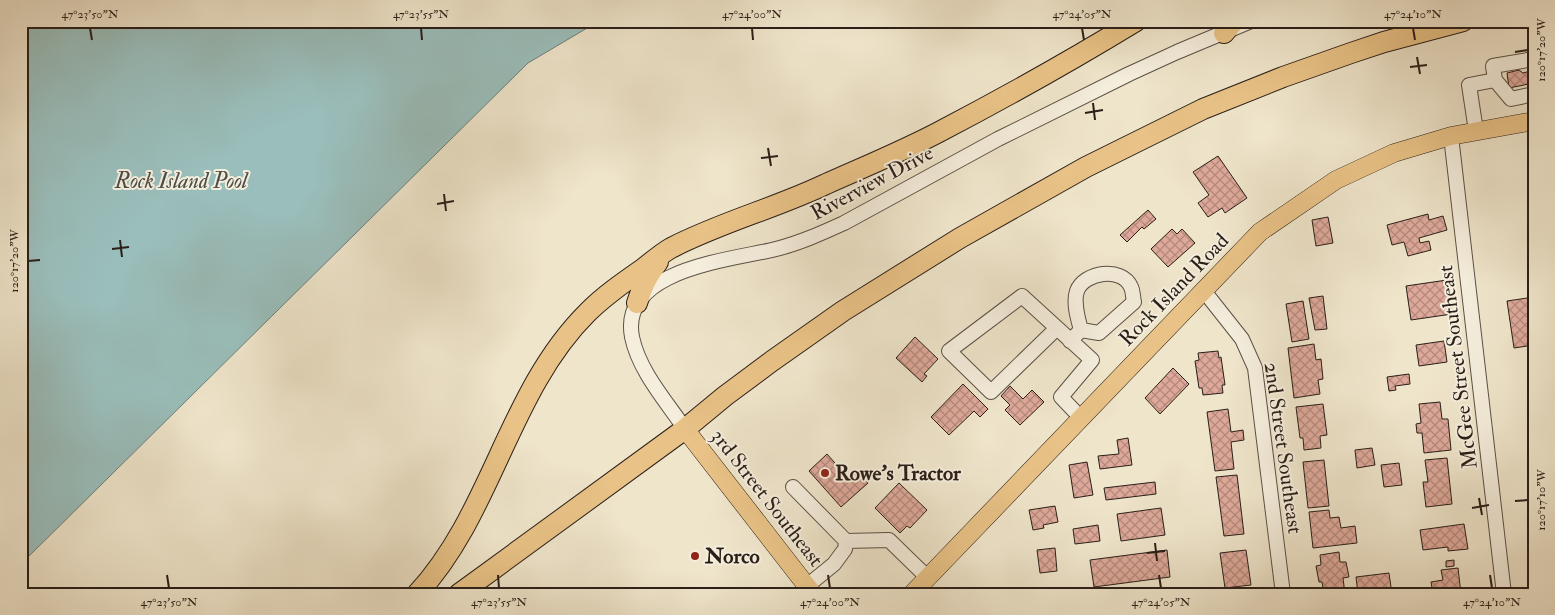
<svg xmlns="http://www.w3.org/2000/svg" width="1555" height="615" font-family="'IM FELL Double Pica',serif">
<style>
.water{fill:#9abebb;stroke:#6d7e7a}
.building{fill:url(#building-cross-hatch);stroke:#2a1e18}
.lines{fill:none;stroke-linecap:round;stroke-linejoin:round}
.minor-casing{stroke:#5b5045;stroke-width:16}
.major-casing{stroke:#2a1e18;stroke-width:19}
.highway-casing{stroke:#2a1e18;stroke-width:22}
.minor{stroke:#f5eedd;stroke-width:14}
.major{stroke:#e8c286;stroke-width:18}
.highway{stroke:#e8c286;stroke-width:20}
.ticks{fill:none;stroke:#2a1e18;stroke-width:2}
.poi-dot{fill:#8f2418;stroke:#f5eedd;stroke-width:2}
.labels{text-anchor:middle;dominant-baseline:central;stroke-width:4;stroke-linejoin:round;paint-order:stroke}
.street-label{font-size:21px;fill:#2a1e18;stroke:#f5eedd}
.poi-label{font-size:21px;font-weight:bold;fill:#2a1e18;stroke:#f5eedd;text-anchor:start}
.water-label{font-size:22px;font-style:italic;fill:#4c4e49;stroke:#f5eedd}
.neatline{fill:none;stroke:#2a1e18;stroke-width:2}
.ticks-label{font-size:12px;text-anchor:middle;fill:#2a1e18}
</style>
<defs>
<pattern id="building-cross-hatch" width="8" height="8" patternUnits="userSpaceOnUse" patternTransform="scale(1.25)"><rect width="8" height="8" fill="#dea99a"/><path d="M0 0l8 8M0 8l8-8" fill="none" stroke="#b4897d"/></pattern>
</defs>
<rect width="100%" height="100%" fill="#efe5cb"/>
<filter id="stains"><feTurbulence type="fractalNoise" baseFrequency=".004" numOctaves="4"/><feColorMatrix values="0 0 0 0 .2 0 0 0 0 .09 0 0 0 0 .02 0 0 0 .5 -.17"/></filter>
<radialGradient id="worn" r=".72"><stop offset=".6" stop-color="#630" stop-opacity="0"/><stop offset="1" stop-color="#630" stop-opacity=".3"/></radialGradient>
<path class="water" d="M21,21H599L528,63L21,564Z"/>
<path class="building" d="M1519,70L1523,73L1534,70V83L1509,88L1507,73Z
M1218,156L1247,198L1225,213L1222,208L1208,217L1198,203L1209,195L1193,172Z
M1148,210L1156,219L1144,229L1142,227L1127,242L1120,235Z
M1428,214L1429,220L1443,216L1447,230L1419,238L1420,243L1429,241L1431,250L1408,256L1404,242L1392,245L1387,225Z
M1328,217L1333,243L1316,246L1312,220Z
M1172,229L1177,234L1182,229L1195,243L1168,267L1151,249Z
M1447,280L1452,314L1411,320L1406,286Z
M1323,296L1327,329L1315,330L1309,298Z
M1534,297V345L1514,348L1507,301Z
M1303,301L1309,339L1292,342L1286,304Z
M915,337L938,359L924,374L927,376L922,382L896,358Z
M1444,341L1447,362L1419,366L1416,345Z
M1314,344L1316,360L1321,359L1323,379L1318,380L1320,394L1294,398L1288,348Z
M1218,351L1219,358L1221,357L1225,385H1222L1223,393L1203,395L1202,388H1199L1195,361L1199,360L1198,353Z
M1173,368L1189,384L1160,414L1145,398Z
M1409,374L1410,384L1395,386L1396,390L1389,391L1387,377Z
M963,384L988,409L980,417L974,411L949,435L931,417Z
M1010,386L1023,399L1032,390L1044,402L1020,425L1005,410L1010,405L1001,396Z
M1440,402L1442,419H1448L1451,450L1424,453L1422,433H1417L1416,424L1421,423L1419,404Z
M1323,404L1327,435L1320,436L1321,448L1304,450L1303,438H1300L1296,407Z
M1228,409L1231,432L1243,430L1244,440L1231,442L1234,469L1215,471L1207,412Z
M1128,438L1132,465L1100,469L1098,456L1119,454L1117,440Z
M1372,448L1375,465L1357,468L1355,450Z
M827,454L849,479L858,471L868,483L841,507L809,471Z
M1447,458L1452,504L1426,507L1423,482H1428L1425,460Z
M1324,460L1329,506L1308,508L1303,462Z
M1087,462L1093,495L1074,498L1069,465Z
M1399,463L1402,485L1384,487L1381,465Z
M1237,475L1244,534L1224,536L1216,477Z
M1155,482L1156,494L1106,500L1104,488Z
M899,483L927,510L910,528L907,526L900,533L875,508Z
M1055,506L1058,522L1043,525L1044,528L1033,530L1029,510Z
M1161,508L1165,535L1121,541L1117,514Z
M1329,510L1330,518L1339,517L1341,528L1355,526L1357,543L1313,548L1309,512Z
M1464,524L1468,549L1448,551V547L1423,550L1420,530Z
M1098,525L1100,541L1075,544L1073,529Z
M1055,548L1057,571L1040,573L1037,550Z
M1167,550L1170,577L1094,587L1090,560Z
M1246,550L1251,585L1225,588L1220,553Z
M1339,552L1340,562H1346L1349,577L1343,578L1345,594H1324L1322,582H1319L1316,566L1321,565L1320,555Z
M1454,560V566L1446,567V561Z
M1458,568L1461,594H1433L1431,582L1443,580L1441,570Z
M1389,573L1392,594H1358L1356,577Z"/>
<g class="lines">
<g class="minor-casing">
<path id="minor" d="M1534,59L1493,66L1495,80L1511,99L1534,94
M1476,131L1469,85L1495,80
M1451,136L1504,594
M1204,291L1242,339L1255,368L1283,594
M1057,328L991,392L949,351L1022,296L1092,360L1061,397L1081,418
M1070,341L1081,330L1099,333L1134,302C1133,298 1133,291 1131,287C1122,266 1084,272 1077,291C1073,303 1078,319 1081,330
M685,429C666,401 639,371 632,337C619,269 732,260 776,249C800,243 822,233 844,223L998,139L1129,74L1177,52L1251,21
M793,487L846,541L845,549L834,564L807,586
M846,541L889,540L927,577"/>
</g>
<g class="major-casing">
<path id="major" d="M685,429L813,594
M912,594L1260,232L1336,180L1394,153L1451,136L1534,121"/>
</g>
<g class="highway-casing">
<path id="highway" d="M1224,33L1234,21
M637,303C642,288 647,275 658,262
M417,594C493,512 508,391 588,312C605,295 624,282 644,268C653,261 662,253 671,248C721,222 776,208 826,184C864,167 903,151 939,132C1006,97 1072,60 1136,21
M459,594L685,429L725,396L772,361L843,311L960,238L1086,167L1203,109L1283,77L1351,53L1384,42L1463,21"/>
</g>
<use href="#minor" class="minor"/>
<use href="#major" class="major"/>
<use href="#highway" class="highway"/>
</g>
<path class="ticks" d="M90,28L92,40M421,28L422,40M752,28L753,40M1082,28L1084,40M1413,28L1415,40M1515,52L1528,50M1417,57L1420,74M1410,67L1427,65M1093,103L1095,120M1085,113L1103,110M768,148L771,166M761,158L778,156M444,194L446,211M437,204L454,201M120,240L122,257M112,249L129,247M28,261L40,260M1479,498L1482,515M1515,501L1528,500M1472,508L1489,505M1155,543L1157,561M1147,553L1165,551M167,575L169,588M498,575L499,588M828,575L830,588M1159,575L1161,588M1490,575L1492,588"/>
<g class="poi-dot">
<circle cx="825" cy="473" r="5"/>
<circle cx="695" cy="556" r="5"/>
</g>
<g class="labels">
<g class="street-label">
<text transform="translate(872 183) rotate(-28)">Riverview Drive</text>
<text transform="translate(1174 290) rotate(-46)">Rock Island Road</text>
<text transform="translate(1458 367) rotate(-97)">McGee Street Southeast</text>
<text transform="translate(1283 448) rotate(82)">2nd Street Southeast</text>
<text transform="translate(767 498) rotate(52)">3rd Street Southeast</text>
</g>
<g class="poi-label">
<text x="835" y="473">Rowe's Tractor</text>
<text x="705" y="556">Norco</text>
</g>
<g class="water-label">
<text x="181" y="181">Rock Island Pool</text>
</g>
</g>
<rect width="1555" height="615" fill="none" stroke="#efe5cb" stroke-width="55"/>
<rect x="28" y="28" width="1500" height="560" class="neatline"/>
<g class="ticks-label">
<text x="90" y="18">47°23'50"N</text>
<text x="421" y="18">47°23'55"N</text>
<text x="752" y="18">47°24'00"N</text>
<text x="1082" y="18">47°24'05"N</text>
<text x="1413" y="18">47°24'10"N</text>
<text transform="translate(1541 50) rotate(-90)" y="4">120°17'20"W</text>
<text transform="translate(14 261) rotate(-90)" y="4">120°17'20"W</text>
<text transform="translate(1541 500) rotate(-90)" y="4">120°17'10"W</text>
<text x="169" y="606">47°23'50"N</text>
<text x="499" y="606">47°23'55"N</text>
<text x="830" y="606">47°24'00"N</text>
<text x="1161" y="606">47°24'05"N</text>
<text x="1492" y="606">47°24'10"N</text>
</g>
<rect width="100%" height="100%" filter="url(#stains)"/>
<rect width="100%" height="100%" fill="url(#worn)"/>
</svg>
